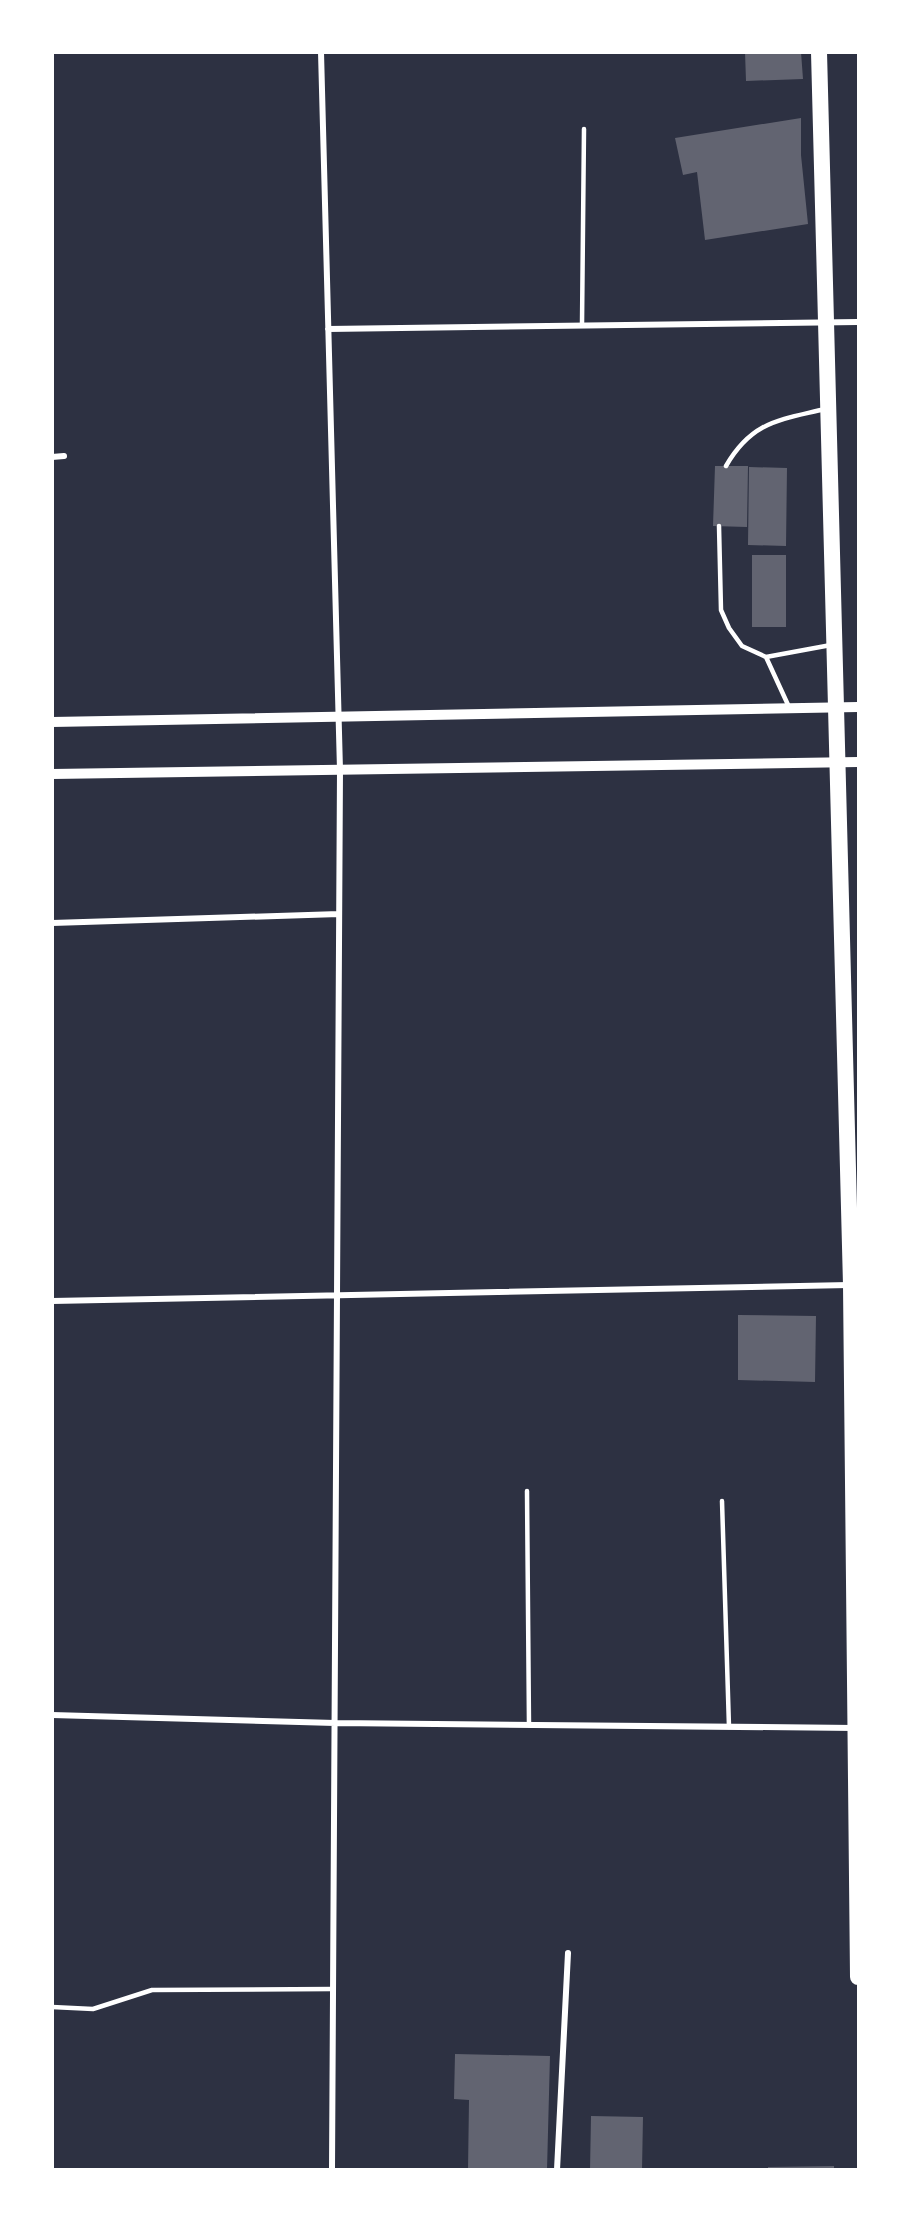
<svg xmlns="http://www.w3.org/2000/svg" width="911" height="2222" font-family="Raleway,sans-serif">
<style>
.building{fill:#626471}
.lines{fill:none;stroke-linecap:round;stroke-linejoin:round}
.service{stroke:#fff;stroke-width:4.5}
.minor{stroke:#fff;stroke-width:6}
.tertiary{stroke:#fff;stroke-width:10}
.trunk{stroke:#fff;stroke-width:16}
</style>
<rect width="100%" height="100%" fill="#2d3142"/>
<path class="building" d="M745,52H801L803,79L746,81Z
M801,118V155L808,224L705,240L697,172L683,175L675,138Z
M715,466H748L747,527L713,526Z
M749,467L787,468L786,546L748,545Z
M752,555H786V627H752Z
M738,1315L816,1316L815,1382L738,1380Z
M455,2054L550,2056L547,2170H468L469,2100L454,2099Z
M591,2116L643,2117L642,2170H590Z
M834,2166V2170H768V2167Z"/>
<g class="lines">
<path class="service" d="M582,325L584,129
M726,466C752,421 780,420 825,409
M719,526L721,610L729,628L742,646L766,657L789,707
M766,657L831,645
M527,1491L529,1725
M722,1501L729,1727
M52,2007L93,2009L152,1990L333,1989"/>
<path class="minor" d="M321,52L340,770L332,2170
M328,329L858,322
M52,457L64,456
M52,923L339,914
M52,1301L849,1285
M52,1715L335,1723L855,1728
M557,2170L568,1953"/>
<path class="tertiary" d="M52,722L858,707
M52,774L858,762"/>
<path class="trunk" d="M819,52L851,1285L858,1977"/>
</g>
<rect width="911" height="2222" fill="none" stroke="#ffffff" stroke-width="108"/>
</svg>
